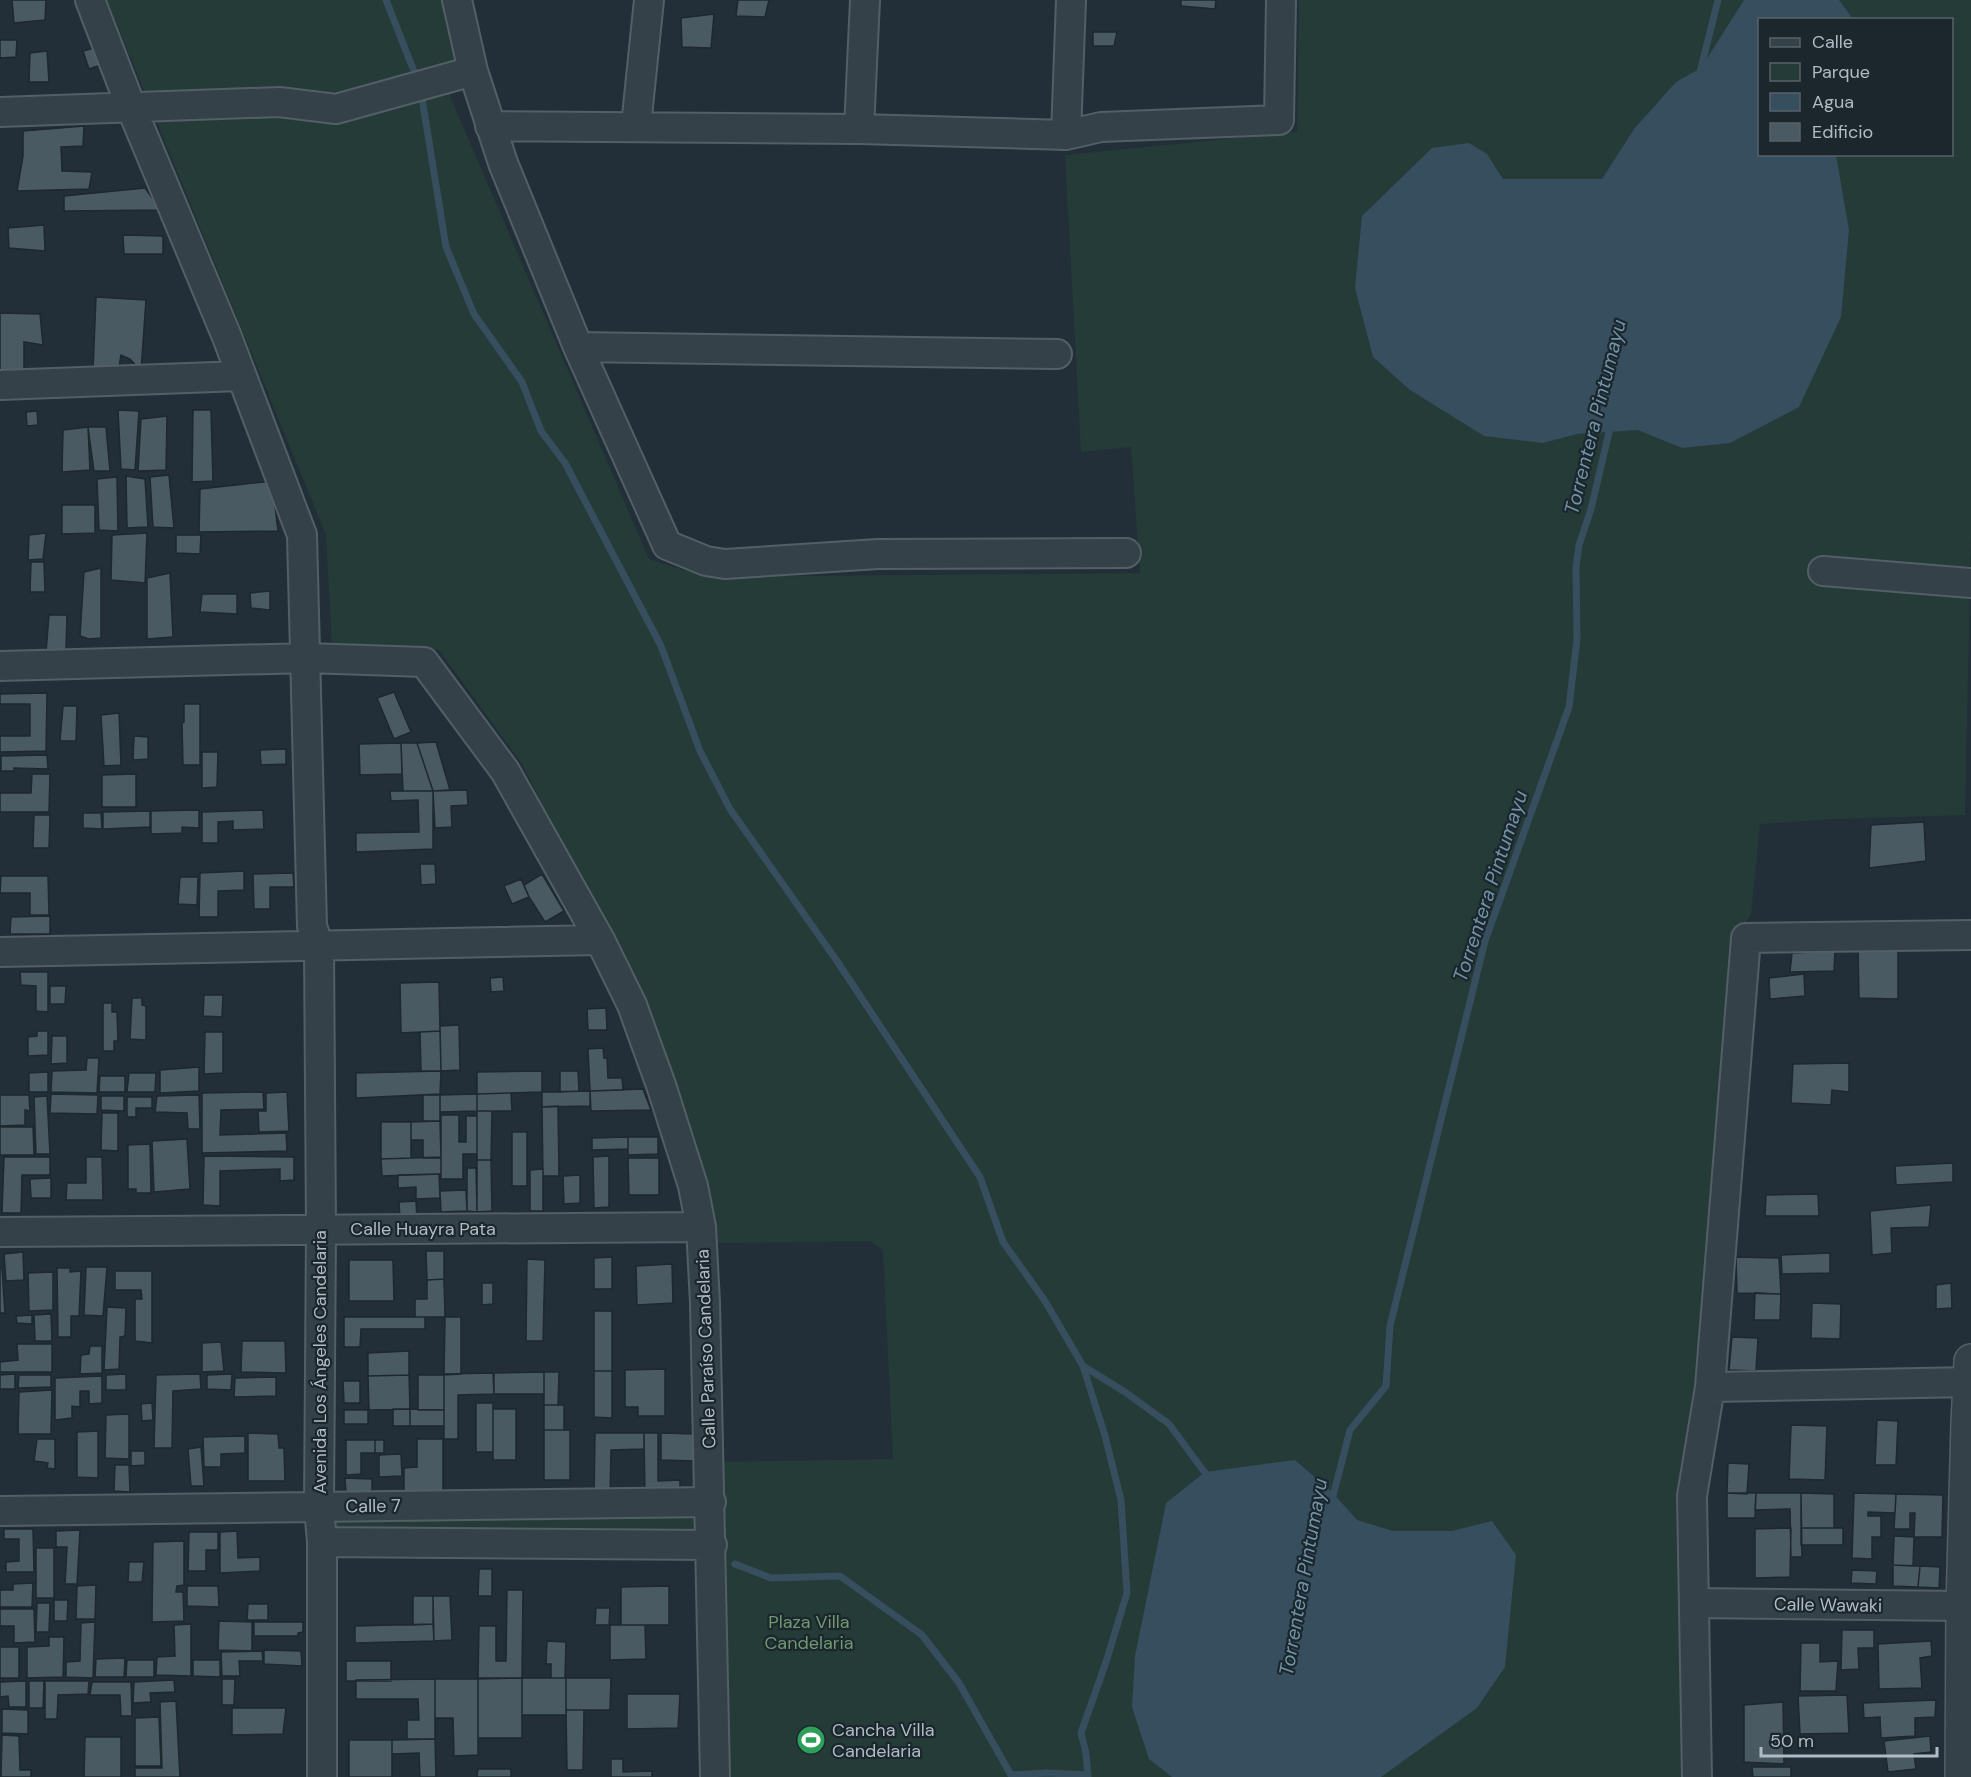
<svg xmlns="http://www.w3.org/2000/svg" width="1971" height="1777" font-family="'DM Sans',sans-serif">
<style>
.green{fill:#253b38;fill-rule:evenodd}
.water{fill:#364e5e}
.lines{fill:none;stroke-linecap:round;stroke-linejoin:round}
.stream{stroke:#364e5e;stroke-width:7}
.building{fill:#4a5a63;stroke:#1d282f;stroke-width:1.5}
.minor-casing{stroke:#535f66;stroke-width:32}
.tertiary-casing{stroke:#535f66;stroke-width:36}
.minor{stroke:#354148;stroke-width:28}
.tertiary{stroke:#354148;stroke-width:33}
.labels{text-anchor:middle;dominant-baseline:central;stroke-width:4.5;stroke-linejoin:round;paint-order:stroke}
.street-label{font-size:18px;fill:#b0bcc4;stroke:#1b262d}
.park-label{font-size:18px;fill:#709971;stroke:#1b262d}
.poi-label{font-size:18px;fill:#b0bcc4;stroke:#1b262d;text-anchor:start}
.water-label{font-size:20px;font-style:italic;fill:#7193a7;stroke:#1b262d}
</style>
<rect width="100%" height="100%" fill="#222f38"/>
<path class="green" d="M107,0H448L459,42L450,96L649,559L706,577L1140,573L1131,447L1081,452L1065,155L1297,132L1299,0H1971V537L1965,815L1834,819L1760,824L1751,915L1729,944L1707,1327L1698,1389L1677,1496L1681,1557L1684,1777H726L720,1462L893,1459L883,1250L870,1241L717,1243L672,1072L659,1041L522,764L439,650L332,645L326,535ZM1760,20H1952V154H1760Z
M691,1514L696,1521L698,1529L691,1536L333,1533V1518Z"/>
<path class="water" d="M1744,0H1839L1853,19L1760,20V154L1836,155L1849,230L1841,317L1799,407L1730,443L1682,448L1638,430L1577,434L1543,443L1484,436L1410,390L1373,357L1355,288L1362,216L1432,148L1469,143L1487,154L1503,179H1602L1634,129L1676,82L1701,68Z
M1295,1460L1333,1493L1357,1520L1393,1531H1452L1492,1521L1516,1555L1505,1667L1477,1708L1381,1777H1172L1149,1759L1132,1707L1135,1656L1166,1503L1205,1472Z"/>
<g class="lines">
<path class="stream" d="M386,0L417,79
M1699,76L1718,0
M421,92L446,247L474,314L522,382L541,431L565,463L661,646L700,751L730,809L839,964L980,1177L1003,1242L1045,1301L1083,1366L1125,1392L1169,1424L1208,1477
M1083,1366L1105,1436L1121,1500L1127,1593L1106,1662L1081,1733L1086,1753L1088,1777
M1332,1500L1350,1430L1386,1386L1390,1326L1485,941L1569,707L1577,639L1576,567L1579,545L1591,509L1611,424
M735,1564L771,1578L840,1576L922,1635L959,1683L1011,1775L1047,1773L1088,1775"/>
</g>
<path class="building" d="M12,0H46L45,20L14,23Z
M738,0H769L765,17L736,16Z
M1181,0H1216L1215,9L1181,6Z
M714,14L711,48L682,47L681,18Z
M1093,32H1117L1114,46H1093Z
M0,40H17L16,57L0,58Z
M102,46L107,63L89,69L83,51Z
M47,51L49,82H29L30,53Z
M84,126L83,146L61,147L62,171L92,172L89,189L17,191L23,156V131Z
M145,188L161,210L64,211V196Z
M44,225L45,251L9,248L8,228Z
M123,235L163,236V254H124Z
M96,297L146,300L141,371L130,359L121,355L118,373L93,370Z
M0,313L40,314L43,345L24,342V371L0,370Z
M118,410L139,411L135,470L121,469Z
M193,410H211L213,481L192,482Z
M37,411L38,425L27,426L26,412Z
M167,416L166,470L138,471L141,419Z
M88,427L90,470L62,472L63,430Z
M88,427H106L110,471H94Z
M169,475L174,528L153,527L150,477Z
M126,476L145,479L148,527L127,528Z
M117,477L118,531L99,530L97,479Z
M272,481L278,531L199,532L200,489Z
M62,505H95V533L62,534Z
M46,533L43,559L28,560L29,535Z
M147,533L145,583L111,580L112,535Z
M176,535H201L200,554L176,553Z
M31,562H44L45,592H30Z
M101,568V638L89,639L80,636L84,572Z
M170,573L173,637L147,639V578Z
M270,591V610L251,608L250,593Z
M202,594H237V614L200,612Z
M49,615H67L66,651L46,652Z
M394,692L411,732L394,739L377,698Z
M47,693L46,751L0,752V736H30V704H0V694Z
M184,704H200V765H183L182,723L184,722Z
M63,706H77L76,741H60Z
M119,713L121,765L104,766L101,715Z
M134,736L148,737V759L133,760Z
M436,742L450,790L433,791L417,743Z
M401,743L402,774L360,775L359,744Z
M401,743H417L433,791H403Z
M286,749V764L261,765L260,750Z
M202,752H218L217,787L202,788Z
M47,755L48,769L14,768V771H1V756Z
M32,774H50L49,812H0V793H31Z
M136,774V807H102V775Z
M467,790L468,805L451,806L452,827L435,828L433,791Z
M390,791H433V849L356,852V833L419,832L418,800L391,801Z
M199,810V828L182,827V833L151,834V811Z
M263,810L264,829L233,830V821L218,822V843H202V812Z
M150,811V827L103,829V812Z
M83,813H101L102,829L83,828Z
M34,815H50L49,848H33Z
M1924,822L1926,861L1869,868L1871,825Z
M420,864H435L436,884L421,885Z
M244,871V890L218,891V917H199L200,873Z
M293,873L294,887H270V909H254L253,874Z
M542,874L564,911L545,922L529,897L524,885Z
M1,876H48L49,915H30V893H0Z
M180,877H198L197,905L178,904Z
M521,879L529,897L512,904L504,886Z
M50,916V934H10L11,917Z
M1858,948H1898V999L1859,998Z
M1835,951L1834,971L1790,972L1792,953Z
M20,972H48V1012L36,1011V986L21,985Z
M1804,974L1805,996L1770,999L1769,978Z
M503,977L504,991L491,992L490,978Z
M439,982L440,1031L401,1033L400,983Z
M50,986H66L65,1004H50Z
M204,995H223L222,1017L203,1016Z
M132,998H142V1005L146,1006V1040L130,1039Z
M103,1003H112V1012H117L118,1041H114V1051H103Z
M606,1008L607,1030H588L587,1009Z
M459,1025L460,1070L441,1071L440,1026Z
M37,1031H48V1055L28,1056V1037L37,1036Z
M440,1031L441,1071H421L420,1032Z
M205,1032H223V1073L204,1074Z
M52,1036H67V1063L51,1064Z
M603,1048L604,1058H607L608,1078H622L623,1090L590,1091L588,1049Z
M87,1058H99L97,1093L51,1092L52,1071L86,1070Z
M1849,1063V1092L1832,1090L1831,1105L1791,1103L1793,1064Z
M199,1067V1091L160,1093V1070Z
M441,1071L440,1094L356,1098V1073Z
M542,1071V1092L477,1094V1072Z
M560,1071H578L579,1091L560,1092Z
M48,1072V1092H29V1073Z
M129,1073H156L155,1092H127Z
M100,1076H125V1092H99Z
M643,1089L651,1110L591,1111L590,1091Z
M590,1091V1106L542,1107V1092Z
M263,1092L264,1109L221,1110L220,1135L286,1133L287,1151L202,1153V1093Z
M287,1092L289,1131L259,1132L258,1111H266V1093Z
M511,1093L512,1111H477V1094Z
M51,1094L98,1095L97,1114L50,1113Z
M477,1094V1111L440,1112V1095Z
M0,1095H29L30,1111L25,1110V1125L0,1126Z
M199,1095L200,1129H188L187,1113L155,1112L157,1096Z
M423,1095H440V1121H423Z
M47,1096L50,1154H36L34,1097Z
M101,1096H124V1111L101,1110Z
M127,1097H152V1108H136V1117H127Z
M558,1106L559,1176H543L542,1107Z
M477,1111H492L491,1160H477Z
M102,1113H118V1151L101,1150Z
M441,1115H459V1142H466V1116H477V1154H463V1179H441Z
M440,1121L441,1158H423V1140H411V1122Z
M381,1122H411V1158L381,1159Z
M0,1127H33L34,1155H0Z
M512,1132H527V1186H512Z
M628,1137H658V1154L628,1155Z
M628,1137V1149L592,1150V1138Z
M187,1139L190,1189L154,1192L152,1141Z
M150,1144L151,1193H136V1189H128V1145Z
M204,1156L294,1157V1180L280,1181V1169L220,1171V1206L203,1205Z
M609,1156V1207L594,1208L593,1157Z
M4,1157H50V1175H22L21,1213H2Z
M86,1157H102L103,1200H66L67,1183H86Z
M441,1157V1174L382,1176L381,1159Z
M628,1158H659V1195H629Z
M477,1160H491L492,1211L477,1212Z
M1953,1163V1182L1896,1185L1895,1166Z
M467,1168H476L477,1212L467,1211Z
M543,1169V1211H530V1170Z
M439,1174L440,1198L416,1199V1187L398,1188V1175Z
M580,1175V1203L564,1204L563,1176Z
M51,1178V1198H31L30,1179Z
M466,1190L467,1211L441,1212L440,1191Z
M1818,1194L1819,1216H1765L1766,1195Z
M416,1201L417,1219L400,1220L399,1202Z
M1931,1205L1929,1227L1891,1228L1892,1253L1872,1255L1870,1211Z
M426,1251H444V1279L427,1280Z
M23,1252L24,1280L6,1281L4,1254Z
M1830,1253V1273L1782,1274L1781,1255Z
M612,1257V1289H594V1258Z
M1736,1257L1779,1258L1781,1294L1737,1293Z
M527,1259L545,1260L543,1341H526Z
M349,1260H393L394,1301H349Z
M672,1264L673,1303L637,1305L636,1266Z
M86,1267H107L103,1316L84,1315Z
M0,1268H2L5,1313H0Z
M57,1268H70V1272L81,1271L79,1316H71V1337H58Z
M115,1271H152V1343L135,1341V1299H142L141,1290H115Z
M53,1272V1310L29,1311L28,1273Z
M444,1279L445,1317H415V1299H427V1280Z
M482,1283H493V1304L482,1305Z
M1951,1283L1952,1308L1936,1309V1285Z
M1755,1293L1781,1294L1780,1320H1754Z
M1812,1303L1841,1304L1840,1339L1811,1338Z
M107,1307L126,1308L125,1336L120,1337L119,1369L104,1370Z
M594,1311H612V1371H594Z
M51,1314L52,1341H35L34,1315Z
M32,1315V1324L17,1323L16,1316Z
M344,1317H425V1329H361L360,1347H344Z
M445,1317H461V1374L444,1375Z
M1732,1337L1758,1338L1756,1371L1729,1370Z
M242,1341H285L286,1373L241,1372Z
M221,1342L224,1371L202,1372V1343Z
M17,1344H52V1372H0V1362L18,1360Z
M90,1346H102V1373L80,1374L81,1355L89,1354Z
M409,1351V1375L368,1376V1353Z
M665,1369V1416H638V1407H625V1370Z
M594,1371H612V1418L594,1417Z
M544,1372V1394H494L493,1373Z
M544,1372H559L558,1405H544Z
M494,1373V1394L458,1395V1439H444V1374Z
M15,1374V1389H0V1375Z
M126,1374V1390H106V1375Z
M200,1374L201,1389L173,1391L172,1448H154L156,1375Z
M232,1374L231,1390L207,1389V1375Z
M19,1375H51V1387L18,1388Z
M409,1375L410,1409L369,1410L368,1376Z
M418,1375H444V1410H418Z
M102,1376V1403L89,1404V1391H80V1407L72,1406V1418L55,1420V1378Z
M276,1377V1396L234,1397L235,1378Z
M343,1381H360V1403H344Z
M52,1390L51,1434H18L19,1392Z
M152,1403L153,1420L142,1421L141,1404Z
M476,1403H493V1452H476Z
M544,1405H564V1430H544Z
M393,1409H410V1426H393Z
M410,1409L444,1410V1426H410Z
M493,1409H516V1460H493Z
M344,1410H368V1424H344Z
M129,1414V1459L105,1458L106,1415Z
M1877,1420L1898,1421L1896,1465H1875Z
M1791,1425L1827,1426L1825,1480L1789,1479Z
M544,1430H570V1480H544Z
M98,1431V1478L77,1477V1432Z
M248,1433L278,1434L279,1448H284L285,1481H248Z
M595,1433H644V1449L611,1450L610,1499H594Z
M644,1433H658V1481L680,1480V1498H645Z
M661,1433L695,1434V1461L661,1460Z
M245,1436V1453L221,1454V1467H204L203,1437Z
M37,1439H55V1469L47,1468L48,1463L34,1461Z
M417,1439H443V1495L404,1494V1468L417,1467Z
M346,1440H375V1453H361V1474L346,1475Z
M375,1440H384V1453H375Z
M201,1447L204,1486H191L188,1449Z
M131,1451H145V1465L131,1466Z
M401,1454L402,1476L379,1477V1455Z
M1728,1463L1749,1464L1747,1494L1727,1493Z
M115,1465H129L130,1492L114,1491Z
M345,1478L372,1479V1495L346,1493Z
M1727,1493H1756L1755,1518H1727Z
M1756,1493H1801L1802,1557H1791L1790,1509L1755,1510Z
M1801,1493L1834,1494V1528H1801Z
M1854,1493L1896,1494L1895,1513L1868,1512V1516H1881V1537H1872V1559L1852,1558Z
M1896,1494L1943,1495L1942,1537H1914L1915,1513H1910V1529H1894Z
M1791,1528L1790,1577L1755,1578V1529Z
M1801,1528H1843V1545H1801Z
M4,1529H33L34,1572H6V1562L19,1561V1539H4Z
M80,1530L77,1584H65L67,1547H56V1531Z
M237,1531L238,1558L260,1557V1571L220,1573V1532Z
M189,1532H218V1550H206V1571H188Z
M1894,1536L1914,1537L1913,1566L1893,1565Z
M184,1541V1585L177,1586L176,1592H183L184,1621L152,1622L153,1542Z
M36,1548H54V1598H36Z
M129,1562H144L142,1582H128Z
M1893,1565L1920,1566L1918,1587L1893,1586Z
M1920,1566L1940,1567L1939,1588L1918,1587Z
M479,1569H492V1596H478Z
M1852,1570L1877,1571L1876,1584L1851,1583Z
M33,1583L32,1607H0V1590H13V1584Z
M96,1585L95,1619H76L77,1586Z
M187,1586H218L219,1607L187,1606Z
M669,1586V1625H621V1587Z
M507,1590H523L522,1678L478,1679L479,1626H496V1661H506Z
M413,1596H433V1624L413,1625Z
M433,1596H450L452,1640L434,1641Z
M54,1600H68L67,1621H54Z
M37,1603H50L49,1632H36Z
M248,1604H268V1620H247Z
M596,1608H610L609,1625H595Z
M0,1609H34L35,1642L14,1643V1626H0Z
M219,1621L252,1622V1651L218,1650Z
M95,1622L93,1678L66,1677V1662L80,1661L81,1623Z
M254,1622H303V1632L298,1633V1636H254Z
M191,1624V1676L156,1675L157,1657L175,1656L174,1625Z
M433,1624L434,1641L355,1643V1626Z
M610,1625H645L646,1659L610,1660Z
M1842,1630H1874V1648H1858L1859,1669L1841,1670Z
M49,1637H64L63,1677L27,1678V1647L49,1646Z
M547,1641L566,1642L565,1678H551V1664H546Z
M1931,1641L1932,1656L1920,1658L1922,1688L1879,1689L1878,1644Z
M1801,1643H1820V1662L1838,1661L1836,1691H1800Z
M0,1647H19V1678H0Z
M264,1650L301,1651L302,1666L264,1664Z
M262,1651L263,1661H239L240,1676H222L221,1652Z
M125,1658L124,1677H95L96,1659Z
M127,1660H154V1677H126Z
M193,1660H220V1677L193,1676Z
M346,1661H391V1681H346Z
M478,1678H522V1738H478Z
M522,1678H566V1715H522Z
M566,1678H611L610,1710H566Z
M222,1679H235L234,1705H222Z
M435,1679V1739H407V1720H419L418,1699H356V1680Z
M435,1679H478V1755L454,1756L453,1718H435Z
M174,1680L175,1692L150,1693L151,1702L133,1703L134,1682Z
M26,1681V1707H9L8,1696L0,1697V1682Z
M29,1681H44L43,1708H29Z
M45,1681H89L88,1694L58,1695L57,1719H45Z
M92,1682H131L132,1716H121L120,1695H90Z
M627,1694H680L678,1728L627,1729Z
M1847,1695L1849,1733L1800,1734L1798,1696Z
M1936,1700L1935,1717L1915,1718V1736L1881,1738L1880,1717L1864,1718L1863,1703Z
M176,1701L180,1777H135V1768H162L160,1702Z
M1783,1702L1784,1764L1744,1762V1705Z
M232,1708H286L283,1734L232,1735Z
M2,1709L28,1710V1734L2,1733Z
M566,1710H584L583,1770H567Z
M159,1717L161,1766H135V1718Z
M2,1735L19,1736L20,1770H31V1777H1Z
M1930,1736L1931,1752L1914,1754L1916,1769L1888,1772L1884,1741Z
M85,1737H121V1777H84Z
M435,1739L436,1777H420L419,1753L392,1754V1740Z
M349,1740H392V1777H349Z
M611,1759H623V1772L652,1771V1777H611Z
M1752,1767H1791V1777H1753Z
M478,1769H511V1777H477Z"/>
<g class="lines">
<g class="minor-casing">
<path id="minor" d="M90,0L131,107L227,337L302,535L312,926L319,947L321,1229L319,1507L322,1542V1777
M457,0L473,71L503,163L578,347L667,545L706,561L725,564L878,554L1126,553
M0,112L279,102L336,109L473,71
M490,126L859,129L1066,135L1101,127L1279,120L1281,0
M636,126L649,0
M859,129L865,0
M1066,135L1071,0
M578,347L1057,354
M0,385L241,376
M1823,571L1971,583
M0,666L307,658L424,662L505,771L600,940L632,1005L662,1088L693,1186L701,1227L705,1303L715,1777
M0,952L600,940
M0,1232L701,1227
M1710,1387L1970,1382
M0,1511L711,1502
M322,1542L712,1545
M1694,1603L1963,1606
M1697,1777L1692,1496L1710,1387L1746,938L1971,935"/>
</g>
<g class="tertiary-casing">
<path id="tertiary" d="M1962,1777L1963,1606L1968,1423L1971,1361"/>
</g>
<use href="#minor" class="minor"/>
<use href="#tertiary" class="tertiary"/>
</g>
<defs>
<g id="stadium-disc" transform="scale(1.5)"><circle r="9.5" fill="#2e9e5b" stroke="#1b262d"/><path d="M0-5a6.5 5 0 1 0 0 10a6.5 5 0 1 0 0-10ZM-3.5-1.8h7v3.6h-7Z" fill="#fff"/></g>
</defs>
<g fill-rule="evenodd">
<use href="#stadium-disc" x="811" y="1740"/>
</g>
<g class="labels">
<g class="street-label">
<text x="423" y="1229">Calle Huayra Pata</text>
<text transform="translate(706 1349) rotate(-92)">Calle Paraíso Candelaria</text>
<text transform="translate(320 1362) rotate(-90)">Avenida Los Ángeles Candelaria</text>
<text transform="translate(373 1506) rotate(-1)">Calle 7</text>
<text transform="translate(1828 1605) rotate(1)">Calle Wawaki</text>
</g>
<g class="park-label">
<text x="809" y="1622">Plaza Villa<tspan x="809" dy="21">Candelaria</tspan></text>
</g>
<g class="poi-label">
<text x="832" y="1730">Cancha Villa<tspan x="832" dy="21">Candelaria</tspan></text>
</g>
<g class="water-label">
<text transform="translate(1595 417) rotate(-76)">Torrentera Pintumayu</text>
<text transform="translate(1490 886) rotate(-72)">Torrentera Pintumayu</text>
<text transform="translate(1303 1577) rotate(-80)">Torrentera Pintumayu</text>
</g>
</g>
<rect x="1758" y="18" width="195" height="138" fill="#1b262d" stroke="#576269" stroke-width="1.5"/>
<rect x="1770" y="38" width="30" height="9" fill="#354148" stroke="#576269" stroke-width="1.5"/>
<text x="1812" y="48" font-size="18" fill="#b0bcc4">Calle</text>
<rect x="1770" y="63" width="30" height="18" fill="#253b38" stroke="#576269" stroke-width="1.5"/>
<text x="1812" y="78" font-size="18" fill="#b0bcc4">Parque</text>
<rect x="1770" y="93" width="30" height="18" fill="#364e5e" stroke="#576269" stroke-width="1.5"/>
<text x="1812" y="108" font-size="18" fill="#b0bcc4">Agua</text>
<rect x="1770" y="123" width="30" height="18" fill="#4a5a63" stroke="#576269" stroke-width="1.5"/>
<text x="1812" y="138" font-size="18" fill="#b0bcc4">Edificio</text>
<path d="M1761 1747v9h176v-9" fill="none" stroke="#b0bcc4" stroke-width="3"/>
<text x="1770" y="1747" font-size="18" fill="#b0bcc4" stroke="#1b262d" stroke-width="4.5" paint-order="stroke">50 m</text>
</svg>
